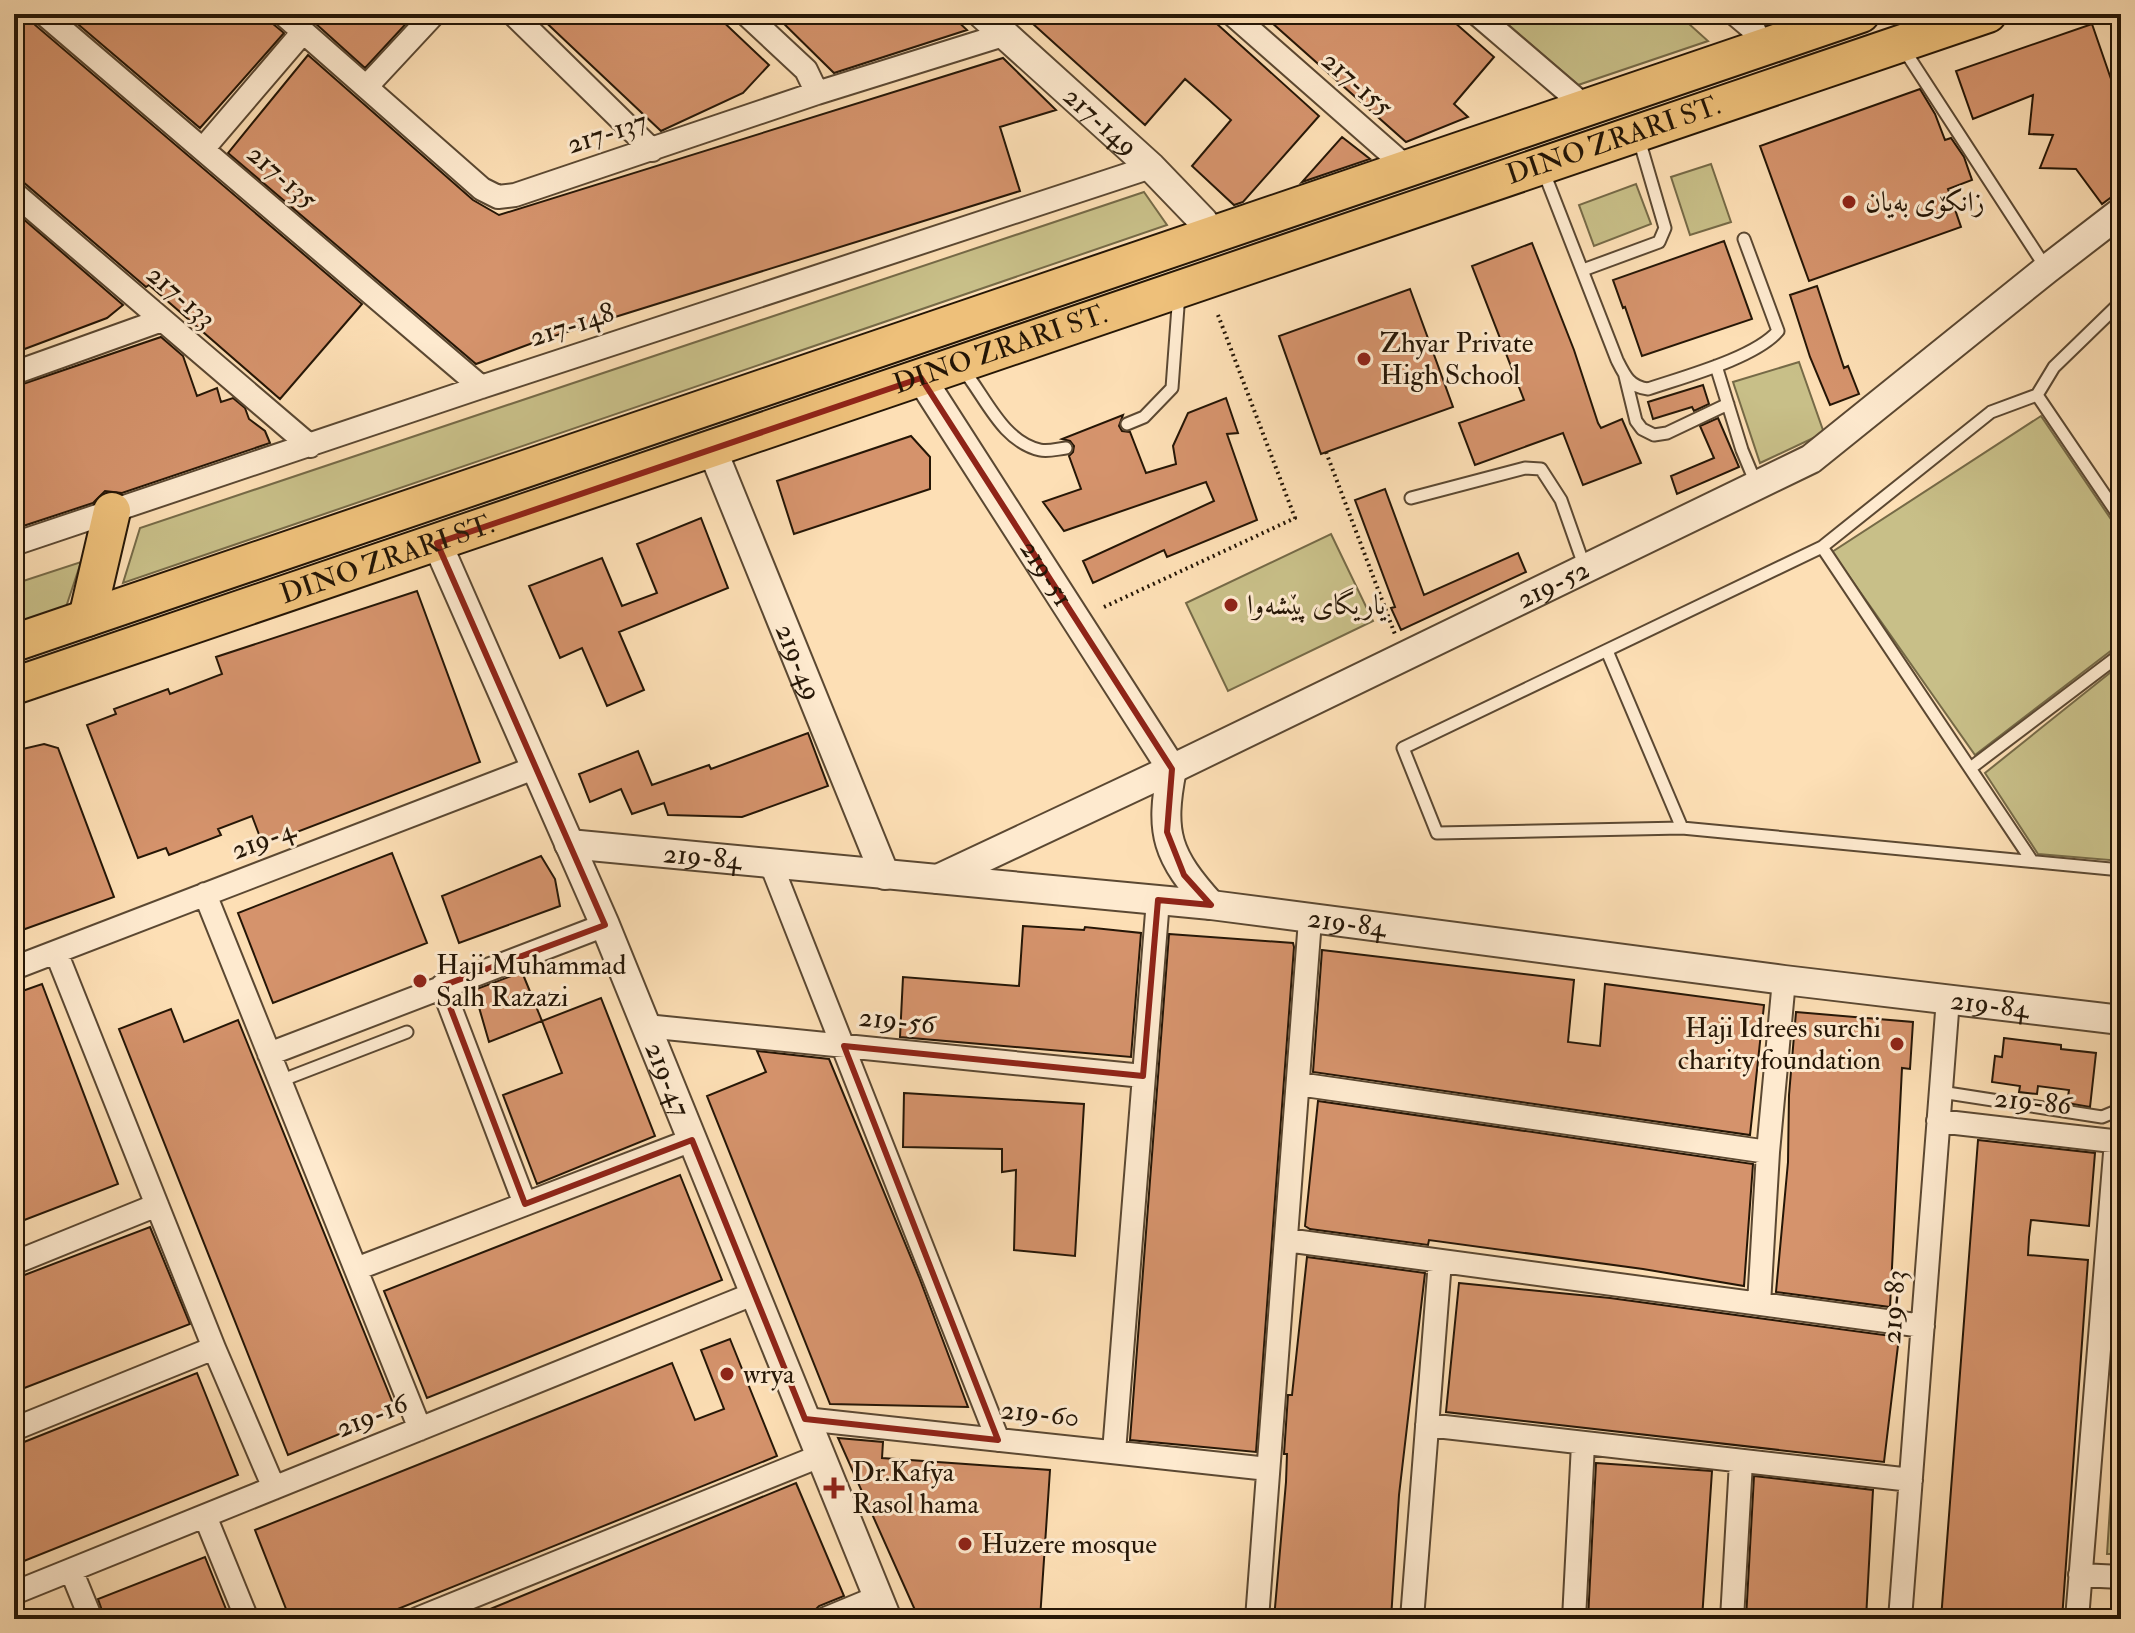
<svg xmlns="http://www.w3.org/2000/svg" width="2135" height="1633" font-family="'IM FELL Double Pica',Amiri,serif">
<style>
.green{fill:#c8bf88;stroke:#766a47;stroke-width:2}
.building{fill:#d5936c;stroke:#251606;stroke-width:2}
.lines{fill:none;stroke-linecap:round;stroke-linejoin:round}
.service-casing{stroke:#5b4832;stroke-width:15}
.minor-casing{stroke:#5b4832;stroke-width:26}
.tertiary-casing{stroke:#5b4832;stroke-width:32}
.primary-casing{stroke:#251606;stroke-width:40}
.path{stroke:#251606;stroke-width:4;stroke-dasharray:2 4;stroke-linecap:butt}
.service{stroke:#feeacf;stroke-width:11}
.minor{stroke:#feeacf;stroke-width:22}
.tertiary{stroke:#feeacf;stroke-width:28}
.primary{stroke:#eec07a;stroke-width:36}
.marked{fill:none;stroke:#8f2418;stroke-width:6;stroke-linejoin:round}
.poi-dot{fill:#8f2418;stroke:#feeacf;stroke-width:3}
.labels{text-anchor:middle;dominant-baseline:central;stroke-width:6;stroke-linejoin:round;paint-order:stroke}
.street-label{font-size:28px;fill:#251606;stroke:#feeacf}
.poi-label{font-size:28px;fill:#251606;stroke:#feeacf;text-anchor:start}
</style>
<rect width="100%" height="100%" fill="#fddfb5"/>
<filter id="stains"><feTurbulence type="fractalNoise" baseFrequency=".0025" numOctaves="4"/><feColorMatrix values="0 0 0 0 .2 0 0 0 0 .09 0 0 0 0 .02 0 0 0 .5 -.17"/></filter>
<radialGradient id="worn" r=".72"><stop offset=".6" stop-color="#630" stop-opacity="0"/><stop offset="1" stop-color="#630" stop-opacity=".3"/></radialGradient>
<path class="green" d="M1496,14H1678L1708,41L1578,85Z
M1711,164L1731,222L1690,235L1671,177Z
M1636,184L1651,224L1594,246L1579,205Z
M1144,192L1167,225L123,583L140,528Z
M1799,362L1824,433L1760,463L1733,382Z
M2041,416L2121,534V643L1975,755L1832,552Z
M1331,534L1373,621L1228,691L1186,603Z
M81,562L66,607L14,625V584Z
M2121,664V861L2038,854L1985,773Z
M2111,1492H2121V1554H2107Z"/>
<path class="building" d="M14,14H30L35,25L362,304L280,399L149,285L146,287L23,182L14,179Z
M66,14H269L273,24L284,33L200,128Z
M305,14H415L365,68Z
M537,14H715L769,65L743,93L661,131Z
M774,14H950L967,30L834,73Z
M1022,14H1206L1319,116L1243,202L1234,205L1192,166L1231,120L1209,100L1185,79L1145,125Z
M1262,14H1445L1494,57L1454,104L1468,117L1406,142Z
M2092,24L2111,79L2121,81V190L2102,204L2076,169L2040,168L2053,135L2029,134L2033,95L1973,119L1956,71Z
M308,55L473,200L499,215L1003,58L1056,110L1000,127L1020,191L538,341L476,364L228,153Z
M1920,89L1935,114L1945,140L1951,138L1964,157L1972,180L1948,189L1961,227L1809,281L1760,146Z
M1342,137L1370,159L1302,182Z
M14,211L123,305L107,318L14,353Z
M1724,241L1752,319L1642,356L1625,307L1623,308L1613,280Z
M1532,243L1574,350L1598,423L1601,428L1622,419L1641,463L1583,485L1563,433L1475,465L1459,423L1524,400L1472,266Z
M1817,286L1844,368L1848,366L1859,394L1830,405L1810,357L1790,295Z
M1410,289L1453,407L1321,454L1279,336Z
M161,337L183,356L197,396L217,388L221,402L233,398L245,408L249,419L265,431L270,443L122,493L105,491L93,503L14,529V387Z
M1703,385L1709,404L1694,411L1692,407L1653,419L1648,402Z
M1226,398L1238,433L1227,434L1257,520L1167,557L1164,550L1093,583L1083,561L1214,501L1206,482L1064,531L1043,502L1081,489L1069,456L1073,452L1074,446L1070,441L1062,439L1123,415L1119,426L1122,431L1130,432L1146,473L1176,464L1173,446L1188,413Z
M1718,418L1739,467L1677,494L1671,476L1714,458L1700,426Z
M911,436L930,457V489L794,534L777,481Z
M1385,489L1424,595L1518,553L1526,572L1401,630L1391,608L1395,607L1355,500Z
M701,518L728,588L619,632L644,690L607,706L582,648L560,658L529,586L602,558L622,606L657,593L637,544Z
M417,591L480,762L263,845L252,816L218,829L221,835L169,855L166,848L138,858L87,725L116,714L114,709L168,689L170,694L222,674L216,657Z
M808,733L828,786L742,817L668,815L664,803L632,814L621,789L590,802L579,774L638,751L652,785L709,765L711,769Z
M44,744L58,748L114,897L14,933V751Z
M392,853L427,943L273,1003L238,913Z
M541,856L555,879L560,906L459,943L442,896Z
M1023,926L1084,930L1085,927L1141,933L1131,1057L900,1037L903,977L1019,986Z
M1169,934L1293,943L1294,947L1256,1452L1130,1440Z
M1322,950L1574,980L1568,1042L1600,1046L1605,984L1764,1005L1750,1135L1313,1072Z
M522,972L542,1021L489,1042L474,990Z
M42,984L118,1184L14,1224V994Z
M601,998L655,1136L537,1184L503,1095L562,1073L542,1021Z
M171,1009L184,1042L238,1020L396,1411L288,1455L119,1029Z
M1796,1012L1913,1022L1910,1069L1902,1068L1890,1307L1776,1292L1788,1162L1789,1095Z
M2004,1038L2061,1045V1049L2096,1053L2090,1107L2067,1103L2069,1090L2038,1086L2037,1094L2019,1092L2020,1086L1992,1082L1995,1056L2002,1057Z
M757,1051L829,1059L919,1277L968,1407L830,1404L707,1096L766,1072Z
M904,1093L1084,1104L1075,1256L1014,1250L1016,1170L1002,1172V1149L903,1147Z
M1318,1101L1753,1164L1744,1286L1643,1269L1429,1240L1428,1245L1310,1229L1305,1226Z
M1978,1140L2095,1153L2089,1226L2031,1220L2029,1237L2028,1255L2088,1260L2062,1619H1941Z
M680,1175L722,1280L427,1398L384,1291Z
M150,1227L190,1324L14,1392V1279Z
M1307,1257L1425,1273L1399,1495L1391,1619H1274L1286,1482L1287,1454H1284L1288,1395H1292Z
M1459,1283L1610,1298L1899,1337L1884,1462L1446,1412Z
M730,1339L777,1456L373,1619H290L255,1530L672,1363L695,1420L724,1409L701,1350Z
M197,1373L238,1475L14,1565V1446Z
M838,1438L883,1442L882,1458L1050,1470L1040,1619H919Z
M1596,1463L1712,1471L1702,1619H1588Z
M1754,1476L1873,1490L1866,1619H1746Z
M796,1483L844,1596L819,1606L814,1611L811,1619H466Z
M205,1557L230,1619H105L98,1599Z"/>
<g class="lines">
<g class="service-casing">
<path id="service" d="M1903,48L2046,268
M1543,170L1617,360C1625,376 1630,387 1648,389C1683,377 1755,358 1778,331L1744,239
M1583,270L1659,242L1665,228L1638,136
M2121,302L2054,367L2037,395L1991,412L1822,547L1403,748L1437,833L1682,828L2121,870
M1716,366L1742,450L1757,486
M961,367C985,395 1001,441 1040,450C1048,452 1057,449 1066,448
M1625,376L1636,421L1642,429L1654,435L1667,433L1728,404
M2037,395L2121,519
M1127,424L1144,417L1172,388L1179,293
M1411,498L1525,468L1541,469L1561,500L1585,568
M1822,547L2032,861
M1607,651L1682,828
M1972,767L2121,654
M280,1081L407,1032
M1941,1092L2102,1117L2114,1112L2121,1104"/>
</g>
<g class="minor-casing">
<path id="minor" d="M44,14L481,387
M283,14L482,189L498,197L515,195L817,93L1003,35
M513,14L652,150
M746,14L806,70L817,93
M1232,14L1397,159L1404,170
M1477,14L1574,97L1579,110
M1735,14L1754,30L1763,48
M367,86L434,14
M203,149L303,32
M14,193L310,446
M14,373L162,320
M14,544L481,387L1151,167
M771,864L998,1440
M205,894L420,1429
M56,952L214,1348L274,1488
M14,968L534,768
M442,986L525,1204
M646,1026L1143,1076
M269,1054L605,925
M1298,1084L1768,1152
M1938,1121L2121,1142
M1286,1240L1923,1326
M14,1263L157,1205
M356,1269L692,1140
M1759,1304L1768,1152L1784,980
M805,1419L1268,1469
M1427,1425L1911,1480
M14,1429L214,1348
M1114,1452L1158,900
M205,1516L247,1619
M71,1570L91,1619
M2080,1575L2121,1577
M14,1593L753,1294
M417,1619L820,1456
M825,1619L878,1597
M1257,1619L1310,920
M1412,1619L1440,1261
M1574,1619L1583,1444
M1732,1619L1741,1462
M1900,1619L1948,999
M2077,1619L2116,1141"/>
</g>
<g class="tertiary-casing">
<g id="tertiary">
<path id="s1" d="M982,14L1151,167L1203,221L1213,236"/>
<path id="s2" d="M921,378L1172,769C1159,834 1167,856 1211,905"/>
<path id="s3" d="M712,449L885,875"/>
<path id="s4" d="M437,543L605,925L887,1619"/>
<path id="s5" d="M569,844L1211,905L1784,980L2121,1020"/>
<path id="s6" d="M938,879L1172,769L1811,459L2047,269L2121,212"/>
</g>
</g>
<g class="primary-casing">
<g id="primary">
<path d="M87,618L112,511"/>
<path d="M14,643L1861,14"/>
<path id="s7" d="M14,686C672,463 1328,234 1988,14"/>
</g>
</g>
<path class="path" d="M1326,452L1396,637
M1104,607L1295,518L1218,315"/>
<use href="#service" class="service"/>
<use href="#minor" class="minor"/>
<use href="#tertiary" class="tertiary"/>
<use href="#primary" class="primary"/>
</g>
<path class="marked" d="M921,378L1172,769L1167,832L1184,875L1211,905L1158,900L1143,1076L844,1046L998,1440L805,1419L692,1140L525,1204L442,986L605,925L437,543Z"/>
<g class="poi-dot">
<circle cx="1849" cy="202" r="8"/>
<circle cx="1364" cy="359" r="8"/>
<circle cx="1231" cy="605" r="8"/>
<circle cx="420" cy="981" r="8"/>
<circle cx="1897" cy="1044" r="8"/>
<circle cx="727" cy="1374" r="8"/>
<path d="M830 1476h8v8h8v8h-8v8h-8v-8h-8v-8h8z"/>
<circle cx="965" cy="1544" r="8"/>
</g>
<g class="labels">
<g class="street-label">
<text transform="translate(1357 84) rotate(41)">217-155</text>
<text stroke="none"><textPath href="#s1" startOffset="160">217-149</textPath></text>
<text transform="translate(607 133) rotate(-18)">217-137</text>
<text stroke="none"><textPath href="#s7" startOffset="1690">DINO ZRARI ST.</textPath></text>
<text transform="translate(282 177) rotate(41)">217-135</text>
<text transform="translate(181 297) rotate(41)">217-133</text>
<text transform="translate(572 325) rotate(-18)">217-148</text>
<text stroke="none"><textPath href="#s7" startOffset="1042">DINO ZRARI ST.</textPath></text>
<text stroke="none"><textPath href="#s7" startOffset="394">DINO ZRARI ST.</textPath></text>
<text stroke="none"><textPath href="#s2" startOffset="232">219-51</textPath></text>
<text stroke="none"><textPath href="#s6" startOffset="682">219-52</textPath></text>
<text stroke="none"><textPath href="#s3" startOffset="230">219-49</textPath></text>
<text transform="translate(263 840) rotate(-21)">219-4</text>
<text stroke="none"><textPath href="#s5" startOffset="134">219-84</textPath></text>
<text stroke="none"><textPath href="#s5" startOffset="782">219-84</textPath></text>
<text stroke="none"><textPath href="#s5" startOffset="1430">219-84</textPath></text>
<text transform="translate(897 1021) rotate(6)">219-56</text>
<text stroke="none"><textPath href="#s4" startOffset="584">219-47</textPath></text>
<text transform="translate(2033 1102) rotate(6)">219-86</text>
<text transform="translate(1894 1307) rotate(-86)">219-83</text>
<text transform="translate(1040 1414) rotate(6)">219-60</text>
<text transform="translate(372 1416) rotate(-22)">219-16</text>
</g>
<g class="poi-label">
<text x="1865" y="202">زانکۆی بەیان</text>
<text x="1380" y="343">Zhyar Private<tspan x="1380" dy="32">High School</tspan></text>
<text x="1247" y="605">یاریگای پێشەوا</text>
<text x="436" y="965">Haji Muhammad<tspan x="436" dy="32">Salh Razazi</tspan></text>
<text x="1881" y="1028" text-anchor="end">Haji Idrees surchi<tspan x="1881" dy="32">charity foundation</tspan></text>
<text x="743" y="1374">wrya</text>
<text x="852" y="1472">Dr.Kafya<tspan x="852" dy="32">Rasol hama</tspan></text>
<text x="981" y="1544">Huzere mosque</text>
</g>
</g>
<rect width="2135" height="1633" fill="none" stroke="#fddfb5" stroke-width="48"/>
<rect x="16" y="16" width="2103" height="1601" fill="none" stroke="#251606" stroke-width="4"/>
<rect x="24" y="24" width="2087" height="1585" fill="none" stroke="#251606" stroke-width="2"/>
<rect width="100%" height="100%" filter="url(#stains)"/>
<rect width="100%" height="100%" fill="url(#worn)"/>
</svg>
